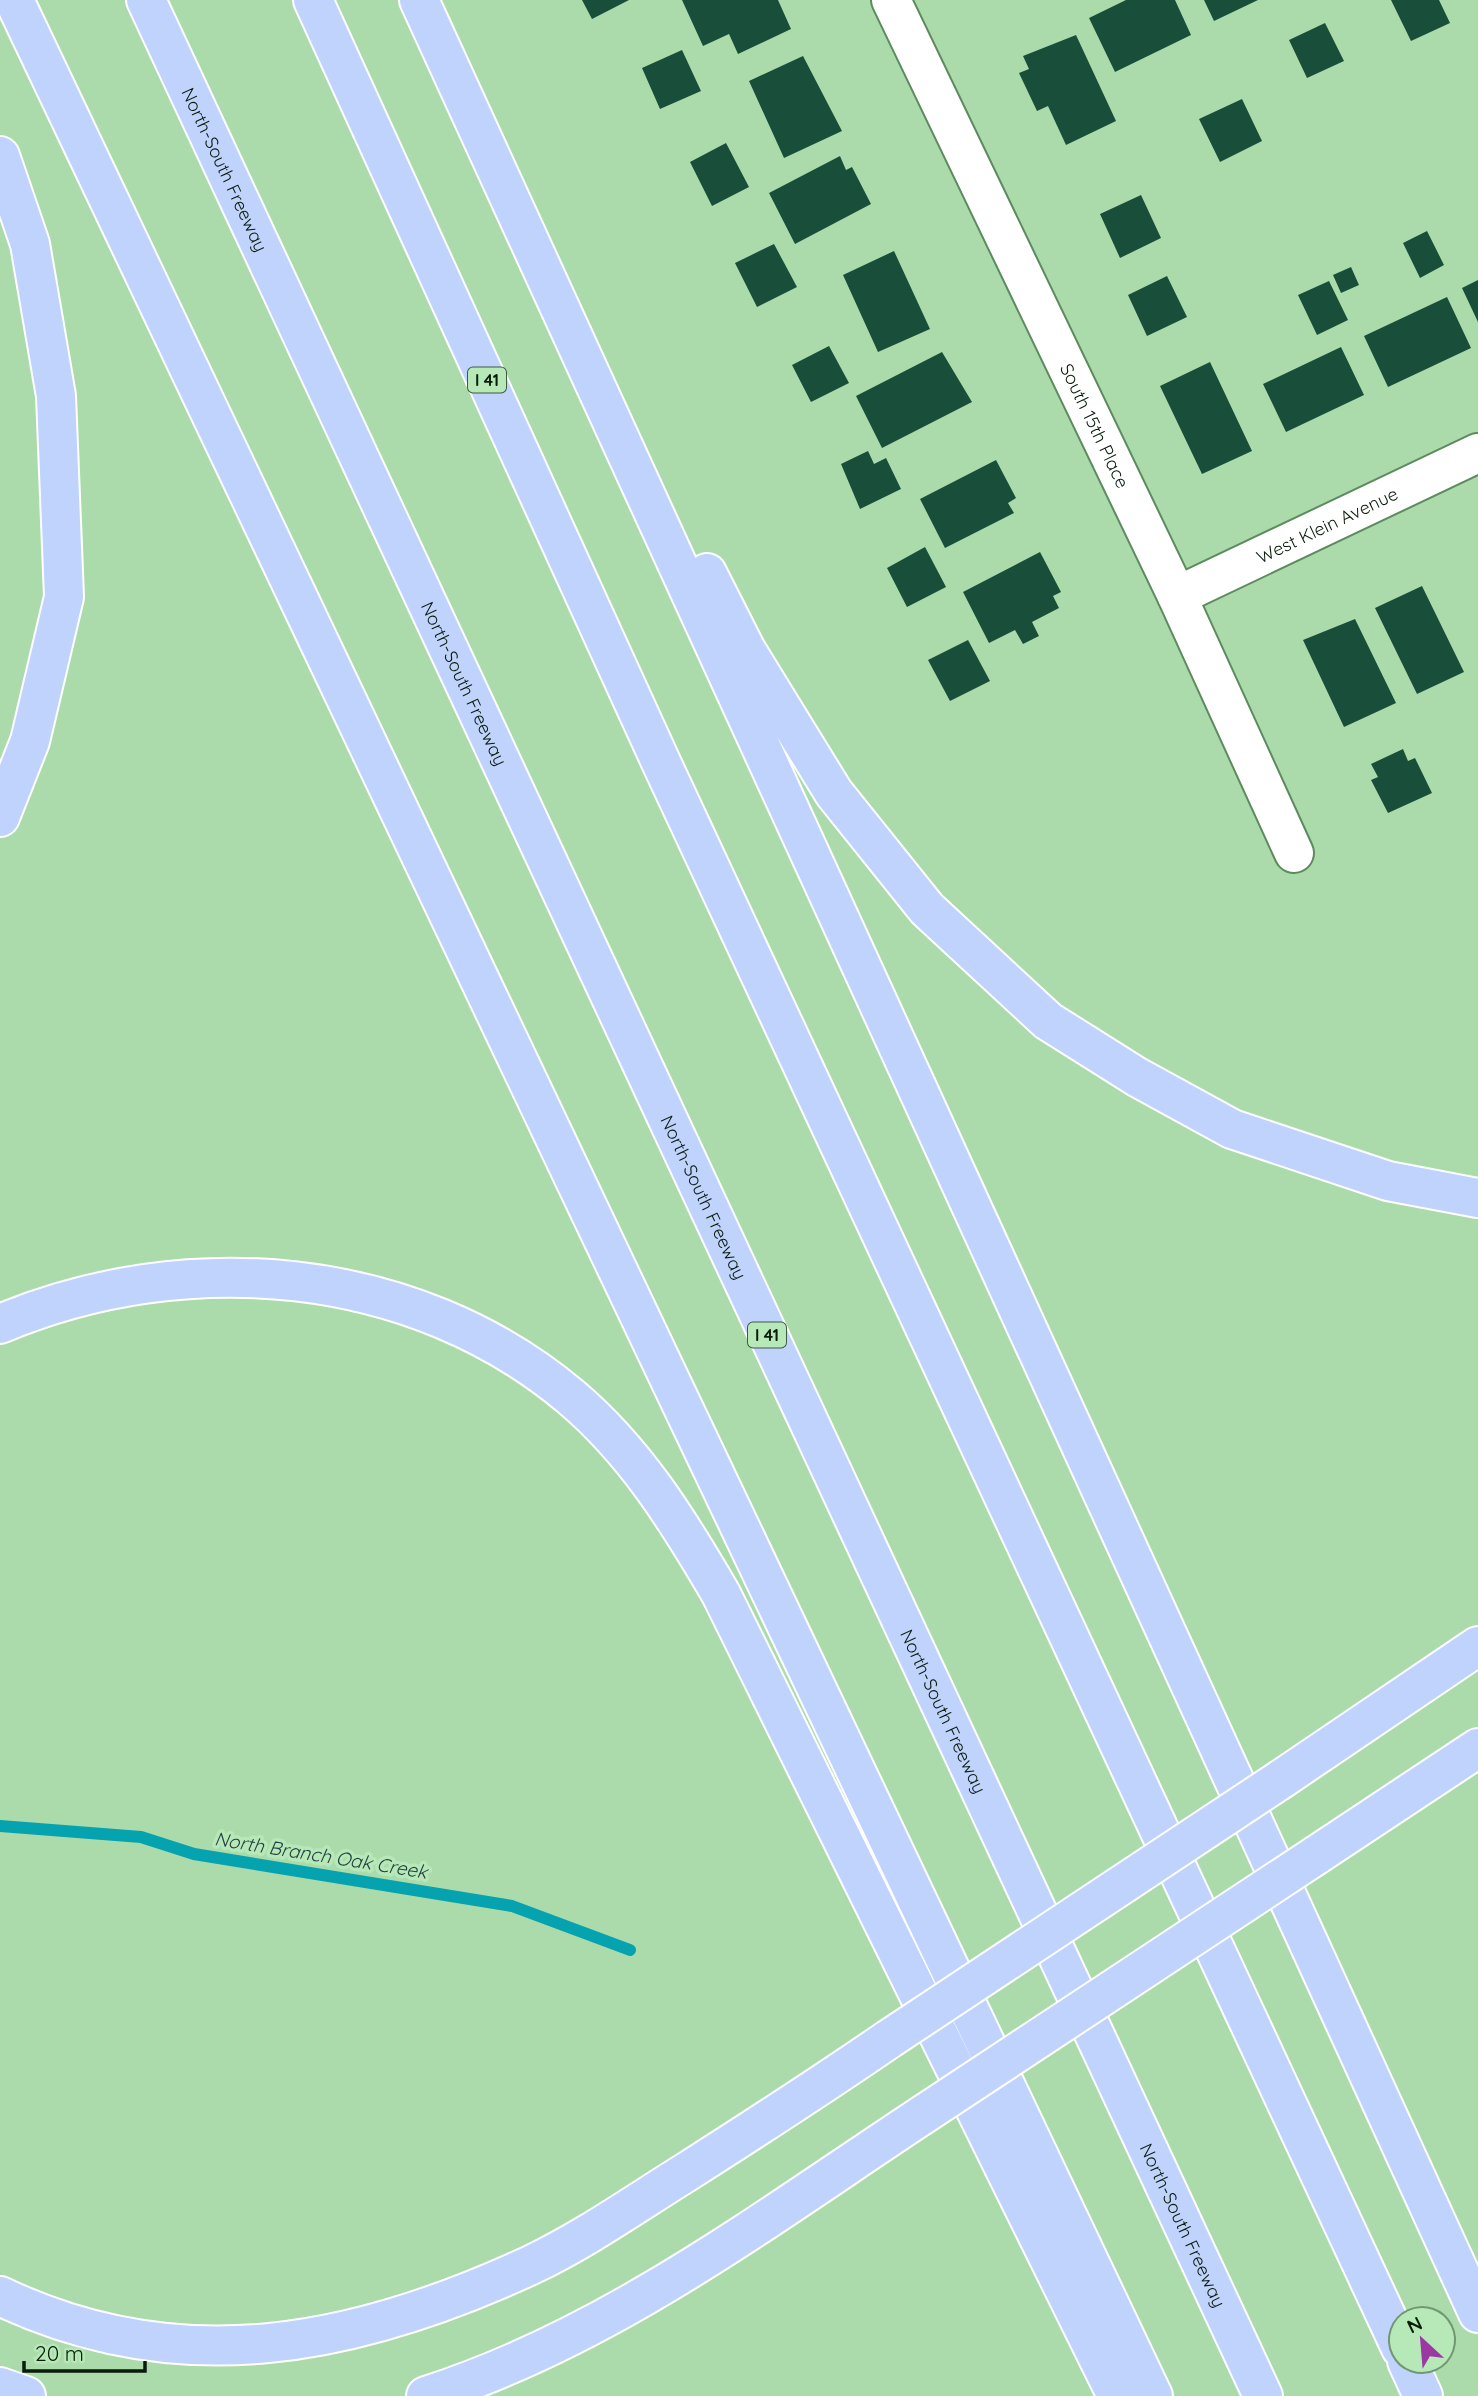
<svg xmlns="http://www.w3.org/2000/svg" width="1478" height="2396" font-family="Quicksand,sans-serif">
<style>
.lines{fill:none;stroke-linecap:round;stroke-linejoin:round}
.stream{stroke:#05a2af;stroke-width:12}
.building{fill:#184e3a}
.minor-casing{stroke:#5d8a5e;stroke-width:42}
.highway-casing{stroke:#fff;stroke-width:42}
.minor{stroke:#fff;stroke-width:38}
.highway{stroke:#bfd3fd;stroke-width:38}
.highway-bridge-casing{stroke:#fff;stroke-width:42;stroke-linecap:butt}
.highway-bridge{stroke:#bfd3fd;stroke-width:38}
.labels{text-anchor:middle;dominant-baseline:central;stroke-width:7;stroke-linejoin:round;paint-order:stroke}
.shield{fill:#b7e9b8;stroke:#3e5a3f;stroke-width:2}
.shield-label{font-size:16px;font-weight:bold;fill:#0a1c0b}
.street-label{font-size:18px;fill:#0a1c0b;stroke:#b7e9b8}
.water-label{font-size:19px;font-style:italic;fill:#254043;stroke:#b7e9b8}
</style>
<rect width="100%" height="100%" fill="#abdbab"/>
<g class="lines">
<path class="stream" d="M0,1826L141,1837L194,1854L512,1906L630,1950"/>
</g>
<path class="building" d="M582,0H629L592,19Z
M682,0H778L791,29L738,54L729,34L703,46Z
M1126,0H1175L1191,35L1115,72L1089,18Z
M1204,0H1258L1214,21Z
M1391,0H1439L1450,23L1411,41Z
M1325,23L1344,61L1307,78L1289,40Z
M1076,35L1116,121L1066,145L1048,106L1037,111L1019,73L1029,69L1023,56Z
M682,50L701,91L660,109L642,68Z
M803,56L842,131L784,158L749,81Z
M1242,99L1262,141L1220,162L1199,119Z
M726,143L749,187L712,206L690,162Z
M840,156L846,170L852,167L871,204L795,244L769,193Z
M1141,195L1161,238L1120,258L1100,214Z
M1427,231L1444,265L1420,278L1403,243Z
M774,244L797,287L757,307L735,263Z
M894,251L930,329L878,352L843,275Z
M1351,267L1359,285L1341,293L1333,275Z
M1167,276L1187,317L1147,336L1128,295Z
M1478,280V322L1462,288Z
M1329,281L1348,320L1317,335L1298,295Z
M1447,297L1471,348L1388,387L1364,336Z
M829,346L849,383L811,402L792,365Z
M1341,347L1364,395L1286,432L1263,384Z
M942,352L972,402L882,448L856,396Z
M1210,362L1252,451L1202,474L1160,386Z
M868,451L874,464L886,458L901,489L860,509L841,464Z
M996,460L1016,498L1008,503L1014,513L945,548L920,499Z
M925,547L946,587L907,607L887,568Z
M1040,552L1061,592L1053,596L1059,608L1032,622L1039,636L1023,644L1015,630L989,643L963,592Z
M1422,586L1464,672L1417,694L1375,608Z
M1355,619L1396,703L1344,727L1303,640Z
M968,640L990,681L950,701L928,660Z
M1403,749L1408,761L1415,758L1432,793L1388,813L1371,780L1378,777L1371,764Z"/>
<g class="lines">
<g class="minor-casing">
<g id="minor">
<path id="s1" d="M891,0L1177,596L1294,853"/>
<path id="s2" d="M1177,596L1478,453"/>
</g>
</g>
<g class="highway-casing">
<g id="highway">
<path d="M14,0L1153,2396"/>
<path id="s3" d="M146,0L1263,2396"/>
<path d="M313,0L660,760L1401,2348"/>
<path d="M419,0L1478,2313"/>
<path d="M0,156L30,244L56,396L64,597L30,741L0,817"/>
<path d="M707,573L746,650L834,793L927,909L1048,1021L1137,1077L1232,1129L1388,1181L1478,1198"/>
<path d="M0,1324C186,1246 413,1264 571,1397C636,1452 679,1522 721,1594L1117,2396"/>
<path d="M1280,1780L1478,1646"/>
<path d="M1315,1856L1478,1748"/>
<path d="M0,2296C181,2382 356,2346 531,2265C584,2240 635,2204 685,2173C754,2129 822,2085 889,2039"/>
<path d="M1407,2361L1423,2396"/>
<path d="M0,2387L26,2396"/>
<path d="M426,2396C608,2338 766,2218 924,2114"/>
</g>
</g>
<use href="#minor" class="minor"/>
<use href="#highway" class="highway"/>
<g class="highway-bridge-casing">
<path id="highway-bridge" d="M889,2039L1280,1780
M924,2114L1315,1856"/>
</g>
<use href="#highway-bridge" class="highway-bridge"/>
</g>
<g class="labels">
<g class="shield">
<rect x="468" y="367.5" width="38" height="25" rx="5"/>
<rect x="748" y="1322.5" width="38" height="25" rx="5"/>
</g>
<g class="shield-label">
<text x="487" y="380">I 41</text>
<text x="767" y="1335">I 41</text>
</g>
<g class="street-label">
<text stroke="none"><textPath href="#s3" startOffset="187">North-South Freeway</textPath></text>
<text stroke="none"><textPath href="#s1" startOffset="472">South 15th Place</textPath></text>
<text stroke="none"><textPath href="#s2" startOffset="166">West Klein Avenue</textPath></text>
<text stroke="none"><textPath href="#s3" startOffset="754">North-South Freeway</textPath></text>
<text stroke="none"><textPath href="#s3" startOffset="1321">North-South Freeway</textPath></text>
<text stroke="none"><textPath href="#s3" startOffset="1888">North-South Freeway</textPath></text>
<text stroke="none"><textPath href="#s3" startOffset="2455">North-South Freeway</textPath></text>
</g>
<g class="water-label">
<text transform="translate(321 1855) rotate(9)">North Branch Oak Creek</text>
</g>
</g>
<g transform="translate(1422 2340) rotate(334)"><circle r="33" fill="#b7e9b8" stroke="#729773" stroke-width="2"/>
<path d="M0-5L12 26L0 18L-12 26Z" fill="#9a39a1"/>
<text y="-10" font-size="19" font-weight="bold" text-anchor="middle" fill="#0a1c0b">N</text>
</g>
<path d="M24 2361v10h121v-10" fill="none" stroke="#0a1c0b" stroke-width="3.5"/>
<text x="35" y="2361" font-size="21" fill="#0a1c0b" stroke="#b7e9b8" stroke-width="5" paint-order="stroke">20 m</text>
</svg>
